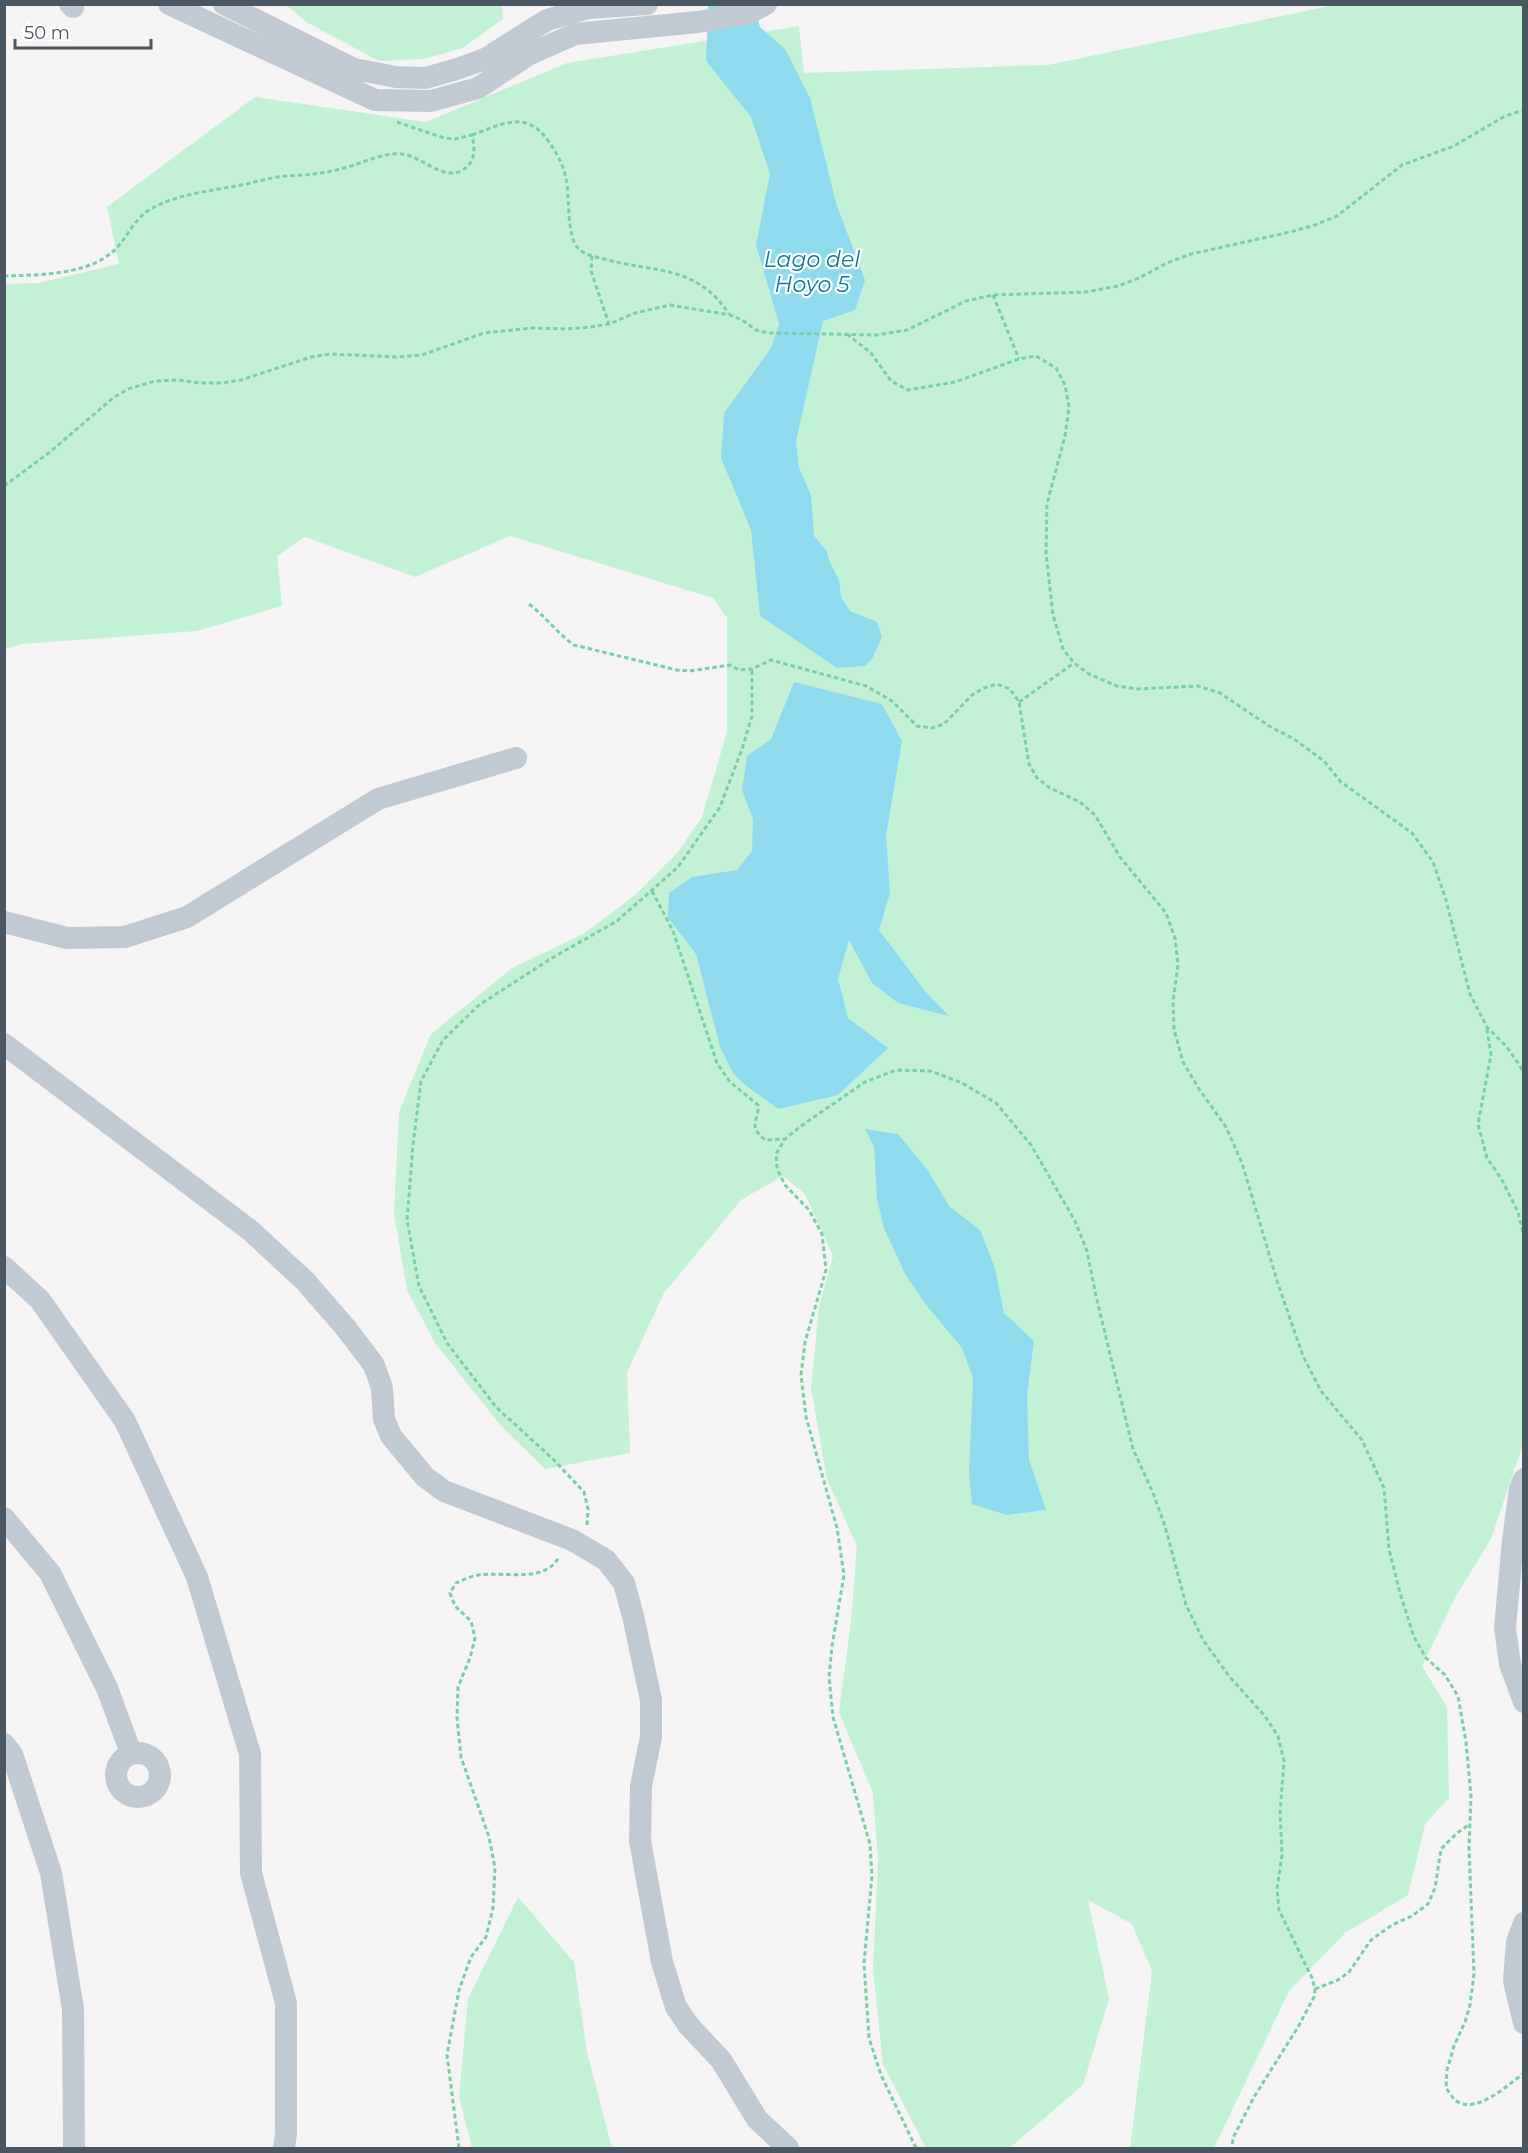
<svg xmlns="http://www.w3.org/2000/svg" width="1528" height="2153" font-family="Montserrat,sans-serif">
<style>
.green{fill:#c3f1d5}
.water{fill:#90daee}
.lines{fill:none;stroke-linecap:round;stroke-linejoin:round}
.path{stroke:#7ad0a6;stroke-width:3;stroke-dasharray:4.5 3;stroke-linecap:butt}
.minor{stroke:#c1cad2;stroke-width:22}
.labels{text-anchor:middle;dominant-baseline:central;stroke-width:4.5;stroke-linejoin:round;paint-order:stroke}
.water-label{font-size:22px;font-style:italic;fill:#0c7c9b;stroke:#fff}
</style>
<rect width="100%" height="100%" fill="#f5f3f3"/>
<path class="green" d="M286,5H502L503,19L463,48L423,59L379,61L308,23Z
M1334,5H1523V1444L1491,1539L1456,1596L1422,1666L1447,1707L1449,1798L1425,1824L1408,1895L1345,1933L1289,1991L1214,2148H1130L1152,1971L1132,1924L1088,1900L1109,1999L1083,2085L1012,2146L1004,2148H926L883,2064L873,1969L878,1861L873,1793L839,1712L851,1621L857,1546L827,1479L811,1388L819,1307L833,1256L805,1194L783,1176L741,1200L664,1293L627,1372L630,1453L545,1469L501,1426L435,1343L407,1290L394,1214L399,1112L431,1034L512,968L585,933L635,895L678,852L702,817L727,732V618L713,598L510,536L415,577L305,537L277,556L282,606L197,631L22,644L5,649V284L39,283L119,264L107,207L255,97L426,122L567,63L799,26L804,73L1048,65Z
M518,1897L574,1962L587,2052L612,2148H472L459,2097L468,1999Z"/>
<path class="water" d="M708,5H754L760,27L785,49L810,98L836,203L865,280L855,310L823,321L796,441L799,468L811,495L814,536L826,550L830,563L839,580L841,597L850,611L877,622L882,637L872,659L865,666L837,668L760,616L751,530L721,458L724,413L771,348L779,324L756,245L770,174L751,117L706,61Z
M794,682L882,704L902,741L886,836L890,893L879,930L925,991L949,1016L898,1003L872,983L849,940L838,979L848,1018L888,1048L838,1095L778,1109L744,1084L733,1073L720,1047L696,954L668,918L669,893L692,877L737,870L752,851L753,819L742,790L747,756L771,739Z
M865,1129L898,1134L927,1169L949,1206L980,1230L995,1268L1004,1313L1034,1341L1027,1395L1029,1460L1046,1510L1007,1515L972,1504L969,1472L973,1378L962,1348L927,1306L905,1274L884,1228L877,1199L874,1147Z"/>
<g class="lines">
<path class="path" d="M472,135C502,124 527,109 549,142C557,154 563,164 566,178C570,196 566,238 579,249C585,255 596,257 604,259C654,273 696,264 729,314
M592,256L591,271L609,324
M4,276C37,275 83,275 110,254C125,243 131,222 149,210C176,194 211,191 241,185C256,182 271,177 286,176C305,175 322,174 340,169C360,165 381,152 402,154C421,156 442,180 461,171C476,163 475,149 472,135L455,139L444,138L394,121
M993,295L1019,359
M847,334L871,353L891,381L908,390L955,382L1019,359L1036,356L1056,368L1065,385L1069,407L1065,436L1047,504L1046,553L1053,615L1063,649L1074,663L1089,674L1117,686L1137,689L1198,686L1220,693L1269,726L1294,739L1324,761L1341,782L1412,833L1433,862L1446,900L1470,994L1487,1027L1506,1046L1519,1064L1524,1074
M4,486L50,452L113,398L128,389L155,381L178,380L200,383H222L241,380L311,357L330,354L398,357L422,355L484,333L532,328L566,329L591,327L609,324L635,313L670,305L730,315L742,320L756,330L769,333L877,335L907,330L966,301L993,295L1086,292L1118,286L1139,278L1167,263L1191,254L1290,232L1315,225L1337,216L1402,165L1454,146L1505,116L1524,110
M529,604C546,617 557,633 574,645L677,670L690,671L730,665L739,670L752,669L771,660L866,686L892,701L917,726L932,728L944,724L972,695L984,688L997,684L1010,689L1019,702L1029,764L1037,778L1050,788L1080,802L1095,815L1120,857L1166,913L1175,938L1178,965L1173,1001L1174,1029L1183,1062L1199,1089L1226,1127L1242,1163L1278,1284L1303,1356L1321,1391L1362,1440L1384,1488L1389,1549L1400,1593L1414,1637L1426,1658L1445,1675L1458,1696L1466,1742L1471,1796L1469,1848L1474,1974L1470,2005L1465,2022L1454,2046L1447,2070L1446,2088C1449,2092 1452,2097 1455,2100C1475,2116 1508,2085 1524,2073
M1019,702L1074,663
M652,891L673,931L717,1063L730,1082L758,1105C759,1123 747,1124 765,1140L785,1139
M1487,1029L1491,1055L1478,1124L1487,1158L1502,1180L1518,1212L1524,1237
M587,1525L588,1509L584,1492L554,1460L496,1407L447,1343L419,1286L407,1220L413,1145L421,1081L443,1040L479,1005L552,958L617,921L678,867L720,807L742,749L752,716V669
M1315,1989L1338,1980L1349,1972L1371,1940L1392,1925L1412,1916L1428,1904L1435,1888L1441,1849L1457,1833L1470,1824
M459,2148L447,2055L459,1990L471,1957L486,1937L493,1908L495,1868L489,1837L461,1757L457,1718L458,1687L470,1658L475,1638L471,1621L455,1606L450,1593L456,1583C463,1580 471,1576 479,1575C505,1571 544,1584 559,1557
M916,2148L881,2075L869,2038L864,1963L872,1876L870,1844L833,1717L829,1677L832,1646L844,1575L837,1528L806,1417L801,1375L805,1342L826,1270L822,1234L809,1210L785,1185L777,1169L776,1154L785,1139L801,1126L865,1082L896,1070L931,1071L962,1083L996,1103L1031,1145L1075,1221L1087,1251L1096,1296L1133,1449L1153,1493L1165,1526L1186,1605L1203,1640L1229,1676L1264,1715L1278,1736L1284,1761L1280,1813L1282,1855L1277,1889L1279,1910L1312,1978L1315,1989L1314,1997L1298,2027L1254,2097L1233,2138L1232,2148"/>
<path class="minor" d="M70,4L73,7
M169,4L375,100L431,101L478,88L528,55L575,34L698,22L749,13L766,4
M224,4L354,69L396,77L425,78L457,69L485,59L547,20L588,8L647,4
M4,922L67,938L125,937L187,917L378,799L516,758
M4,1044L251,1231L305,1281L345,1327L374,1365L382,1388L384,1419L391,1436L425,1477L444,1491L572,1540L606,1560L624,1583L633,1616L651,1700V1737L641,1786L640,1841L662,1962L676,2007L689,2026L721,2060L757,2119L788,2148
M4,1267L40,1300L125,1421L197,1577L250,1754L251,1873L286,2003V2134L284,2148
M1524,1479L1520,1489L1513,1540L1505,1628L1510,1664L1524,1702
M4,1518L50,1573L107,1688L131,1753
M4,1744L12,1754L51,1873L73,2009L74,2148
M116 1775a22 22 0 1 1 44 0a22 22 0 1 1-44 0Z
M1524,1923L1517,1942L1514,1981L1524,2023"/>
</g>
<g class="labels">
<g class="water-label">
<text x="812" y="259">Lago del<tspan x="812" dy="25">Hoyo 5</tspan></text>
</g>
</g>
<rect width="1528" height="2153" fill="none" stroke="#4a5661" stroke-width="12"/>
<path d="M15 39v9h136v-9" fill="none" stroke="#4a5661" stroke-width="3"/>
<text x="24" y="39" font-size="18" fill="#4a5661" stroke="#ffffff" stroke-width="4.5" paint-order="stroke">50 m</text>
</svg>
